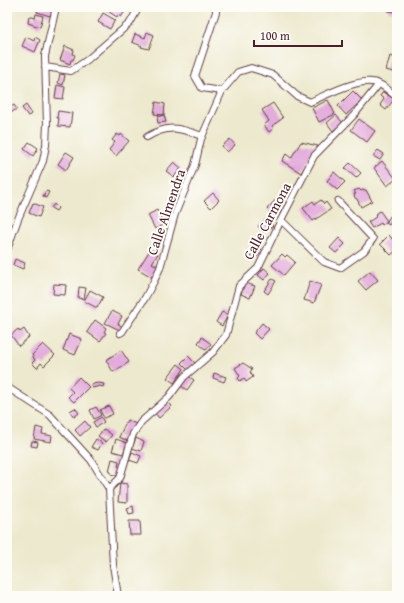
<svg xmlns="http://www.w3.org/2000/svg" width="404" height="603" font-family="'Gentium Book Plus',serif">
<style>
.building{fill:#e3acdc}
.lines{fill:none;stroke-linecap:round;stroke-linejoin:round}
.minor-casing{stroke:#623d43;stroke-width:8}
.minor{stroke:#fff;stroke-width:6}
.labels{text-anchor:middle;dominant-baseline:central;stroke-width:4;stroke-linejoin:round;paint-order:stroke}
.street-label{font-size:14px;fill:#4a1f2b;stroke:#fdfcf7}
</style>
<rect width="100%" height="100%" fill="#fdfcf7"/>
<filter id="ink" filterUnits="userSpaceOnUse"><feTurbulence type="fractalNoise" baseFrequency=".025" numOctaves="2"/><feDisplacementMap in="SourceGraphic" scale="8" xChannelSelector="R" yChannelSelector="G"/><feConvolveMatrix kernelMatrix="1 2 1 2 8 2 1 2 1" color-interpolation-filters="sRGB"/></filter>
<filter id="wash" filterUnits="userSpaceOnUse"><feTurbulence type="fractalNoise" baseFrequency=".012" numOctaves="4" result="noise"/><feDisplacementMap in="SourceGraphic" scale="16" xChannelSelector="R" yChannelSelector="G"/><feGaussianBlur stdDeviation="0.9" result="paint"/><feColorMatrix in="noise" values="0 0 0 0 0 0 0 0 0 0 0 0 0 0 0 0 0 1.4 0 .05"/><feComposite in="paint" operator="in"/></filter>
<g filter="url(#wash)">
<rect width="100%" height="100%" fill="#ede9ce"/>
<g id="blocks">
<path class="building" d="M38,7H53L50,16L37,12Z
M108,7H128L121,17L118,15L117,17L106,10Z
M388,7H397V12L388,11Z
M103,13L115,20L110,29L98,22Z
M36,14L43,16L40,27L28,23L29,16L35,18Z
M147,32L154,35L149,49L141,47L142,46L132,42L135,34L145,38Z
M26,37L34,41L35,37L40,40L35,52L22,46Z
M65,46L74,50L73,54L75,55L73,60H71L70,64L60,60Z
M390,56L397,58V73L386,70Z
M60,74L65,75L63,85L58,83Z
M57,85L65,87L63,99L55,98Z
M353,91L362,100L346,115L338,106Z
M383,92L394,99L386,110L380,105L384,99L380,96Z
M328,100L335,114L319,122L312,108Z
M156,102L165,104L164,115L154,114Z
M273,103L283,118L272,126L274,128L269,132L264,125L269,121L262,110Z
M14,105L17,109L12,112L9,108Z
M26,105L32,114L28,116L22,108Z
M58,111L72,113L70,127L58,126L59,118H57Z
M164,115L166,122L158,123L157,117Z
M336,115L343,123L333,131L327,123Z
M359,119L375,131L367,142L351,130Z
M117,134L120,136L121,134L129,141L116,156L109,150L115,142L112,140Z
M230,139L235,145L227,152L222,146Z
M29,142L38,148L33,156L24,149Z
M301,142L318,146L301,173L282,161L286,154L291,158Z
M378,150L384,154L380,160L373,156Z
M66,152L74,157L66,170L58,164Z
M382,161L396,179L387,186L374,168Z
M174,162L181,168L174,177L166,171Z
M350,163L361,173L356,178L345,168Z
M334,172L345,182L337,190L327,181Z
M359,189L361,191L363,190L364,191L366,190L372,201L361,207L357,199L355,198L354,194H356L354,191Z
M46,191L49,192L46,198L43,196Z
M213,193L219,200L211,208L204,201Z
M279,196L288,205L275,217L267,209Z
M321,200L324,204L326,202L331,209L313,221L303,208L313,201L315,204Z
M33,203L43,207L39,217L29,213Z
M54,204L58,208L56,211L51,208Z
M157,210L164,224L155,229L148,215Z
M380,211L387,221L391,215L394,217L389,225L386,223L387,221L382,225L381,223L372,228L368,222L376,217L375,215Z
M267,219L273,226L263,233L258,226Z
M389,235L392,239L396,236L397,237V250L391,255L380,244Z
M339,238L345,244L336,253L330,248Z
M258,246L263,251L254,259L249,254Z
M150,250L158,254L152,263L159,267L152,277L138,269Z
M282,254L285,257L287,255L295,262L284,275L272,265Z
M15,259L25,263L23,269L13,265Z
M264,268L270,273L264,280L258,275Z
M370,271L378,280L366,290L358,281Z
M272,279L276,281L268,294L264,291Z
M310,281L321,285L314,303L304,300Z
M245,283L255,286L250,298L241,294Z
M54,284L66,285L65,295L53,294Z
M79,287L86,288L84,299L78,298Z
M90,290L103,297L97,308L84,301Z
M112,311L122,316L118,324L123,327L122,331L105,323Z
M222,312L228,315L222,326L216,322Z
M95,320L106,328L104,332L106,333L100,341L87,332Z
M262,323L269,329L260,339L254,333Z
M18,329L20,332L24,329L29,337L19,346L11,335Z
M69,334L82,339L75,355L63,350Z
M202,337L211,344L206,350L198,343Z
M43,344L55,355L44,366L41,363L37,368L32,363L35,360L32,355Z
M121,350L129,362L113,372L106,360Z
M188,356L195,363L188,370L181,363Z
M243,363L252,369L250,372L253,377L246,382L244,378L240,381L238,378L240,376L235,368Z
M178,364L184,369L174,383L167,378Z
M214,373L226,377L224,382L213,378Z
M188,376L194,380L187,390L181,386Z
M79,377L89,387L74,402L68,397L73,392L69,388Z
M99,383L104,384L103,387L100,386L92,388L91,384Z
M167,401L172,406L159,418L155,413Z
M109,406L113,414L104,418L100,410Z
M96,407L101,415L94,419L90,410Z
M75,408L79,413L74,417L70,411Z
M101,417L104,422L96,427L93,422Z
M127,420L136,424L128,441L119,437Z
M85,421L90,427L80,436L75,430Z
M36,427L43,429L42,434L52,436L51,442L34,439Z
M104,429L112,435L106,442L98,436Z
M136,438L144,442L141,451L132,448Z
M96,439L102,443L98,450L91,447Z
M116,439L127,443L123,454L112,451Z
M32,441L38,442L37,447L31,446Z
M132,452L141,456L138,463L129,460Z
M112,459L119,461L118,466L120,468L118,476L111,474V472L109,471Z
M120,483L127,484V503L118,502Z
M133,506L134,513L129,514L127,508Z
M129,521H140L141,535H130Z"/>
</g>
</g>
<g filter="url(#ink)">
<use href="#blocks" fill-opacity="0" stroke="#623d43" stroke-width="1"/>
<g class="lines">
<g class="minor-casing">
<path id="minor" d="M216,7V12L195,76L202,88L222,91
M45,67L71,71L87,60L130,23L139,7
M147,137C169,124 179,128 202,136
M281,220L324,262L340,268L364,251L373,239L338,201
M7,250L18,219L43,161L46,145L47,124L45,56L56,7
M120,333L122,332L145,298L154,281L160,268L175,214L195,165L201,139L222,91L238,72L251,68L273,75L297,96L310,102C326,95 363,75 379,84C386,87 391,93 397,97
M7,387L50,415L91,460L109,489L113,565L118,596
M109,489L120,478L133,434L141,422L169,397L184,377L213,352L226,335L239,286L258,268L281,220L314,156L355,114L379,84"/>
</g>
<use href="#minor" class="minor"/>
</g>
</g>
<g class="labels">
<g class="street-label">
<text transform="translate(166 212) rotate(-71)">Calle Almendra</text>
<text transform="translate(267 221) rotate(-62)">Calle Carmona</text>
</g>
</g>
<rect width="404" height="603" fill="none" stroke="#fdfcf7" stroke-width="24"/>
<path d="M254 40v6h88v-6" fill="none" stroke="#4a1f2b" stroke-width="2"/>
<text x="260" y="40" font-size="12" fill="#4a1f2b" stroke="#fdfcf7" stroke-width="3" paint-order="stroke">100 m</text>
</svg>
